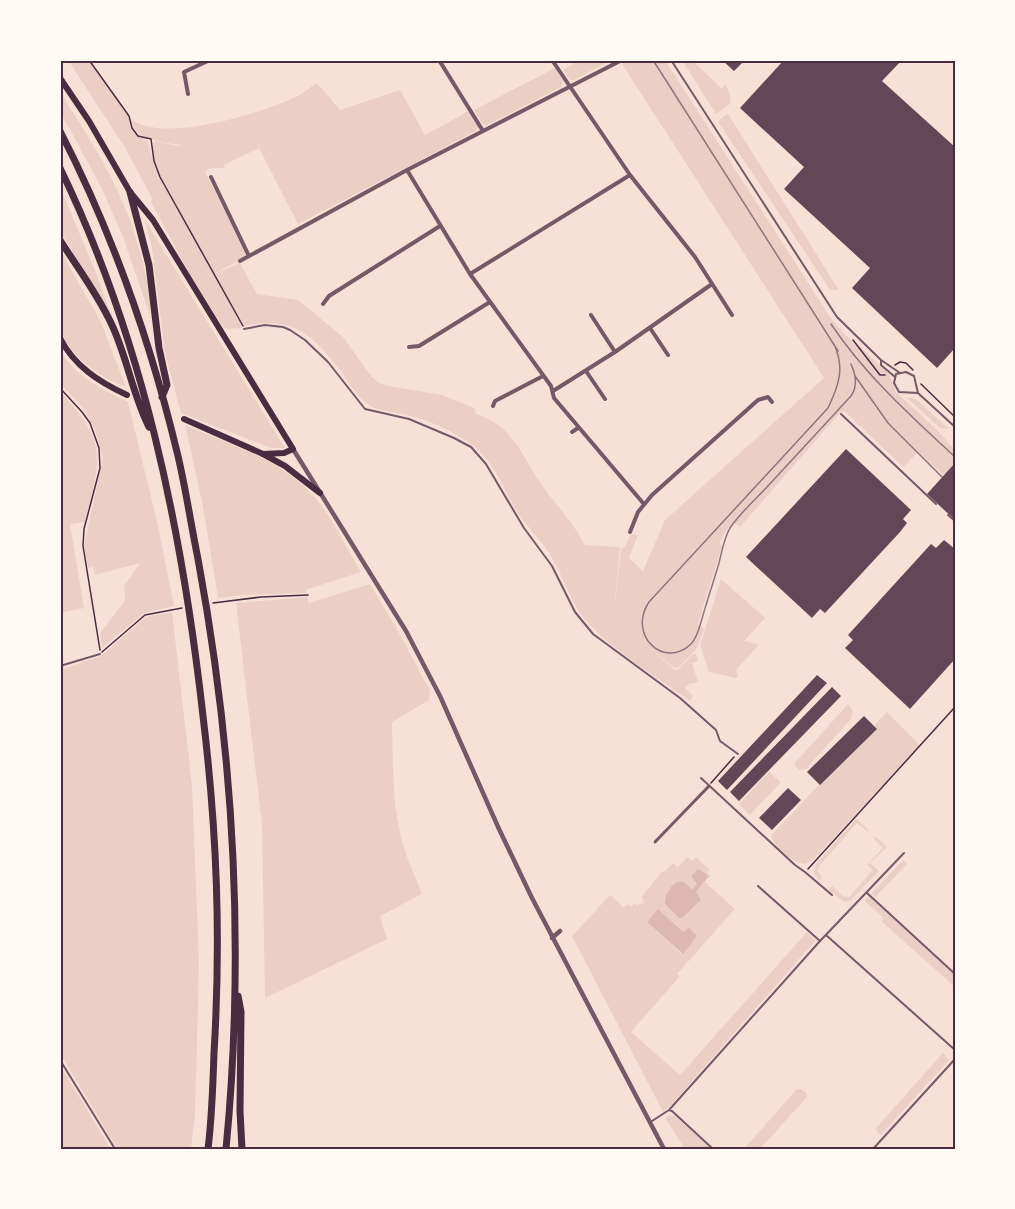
<svg xmlns="http://www.w3.org/2000/svg" width="1015" height="1209" font-family="'Libre Baskerville',serif">
<style>
.green{fill:#ebcfc5;fill-rule:evenodd}
.water{fill:#dcb8b0}
.building{fill:#644757}
.lines{fill:none;stroke-linecap:round;stroke-linejoin:round}
.path{stroke:#4a2c40;stroke-width:1.5}
.service{stroke:#755966;stroke-width:2}
.pedestrian{stroke:#755966;stroke-width:3}
.minor{stroke:#755966;stroke-width:4}
.tertiary{stroke:#755966;stroke-width:4.5}
.primary{stroke:#4a2c40;stroke-width:6}
.motorway{stroke:#4a2c40;stroke-width:7}
.tram{stroke:#8f747c;stroke-width:1.5}
.neatline{fill:none;stroke:#4a2c40;stroke-width:2}
</style>
<rect width="100%" height="100%" fill="#f7e1d7"/>
<path class="green" d="M68,60H88L128,116L132,129L138,136L147,140L156,170L182,219C175,197 147,166 154,141L177,146L183,145C166,143 133,141 131,119C162,144 259,114 293,98C301,95 309,88 317,83L340,110L400,90L425,135L469,111L478,126L476,131L298,224L259,148L224,165L225,168H211L205,172L246,251L244,258L214,274L240,263L257,294L298,300L343,337L371,376L379,383L389,386L442,395L474,408L476,414C514,426 521,455 541,484C555,504 573,522 585,545L620,547L614,611L621,549L625,547L631,534L638,535L629,558L643,571L665,520L824,378L622,64C636,58 650,60 665,60L832,320L856,346L861,347L889,374L896,392L937,430L955,450V464L946,475L942,474L918,452L903,467L844,411L838,415L740,527L734,522L725,532L719,544L722,546L698,624L704,629L697,648L678,668L673,667L647,646L675,670L679,669L693,654H696L698,661L692,663L698,682L689,684L685,688L693,696L690,701C657,677 603,645 580,613C568,594 561,572 549,553C538,536 523,523 513,505C502,485 494,464 476,448C462,435 427,419 407,415C392,411 377,412 365,402C355,394 349,383 342,373C314,336 293,315 244,326L224,292L242,325L241,328L229,329L223,327L188,271L151,202L152,198L124,146Z
M580,60H612L574,80H570L563,70Z
M682,60H692L721,88L726,84L730,95V104L716,114Z
M555,68L563,82L561,87L487,125L483,124L474,110Z
M60,92C95,147 125,192 141,256C146,274 151,296 150,315L123,237L102,189L60,111Z
M728,114L839,290H830L719,123L720,119Z
M60,187L97,275L112,318L60,231Z
M145,220L285,448H271L181,413L165,353L152,248Z
M60,250L100,320L126,387C103,380 63,352 60,326C57,301 60,275 60,250Z
M60,350C75,376 101,389 128,402L158,526L174,606L144,613L102,648L100,633L125,601L124,586L140,563L95,575L93,567L88,568L84,546L103,458L95,430L83,408L60,384Z
M60,392C110,444 100,458 85,522L70,524L84,608L60,613Z
M906,397L916,399L949,429L940,428Z
M185,425C232,446 289,461 321,505C336,526 348,550 361,572L305,590L306,593L243,595L218,598L202,502Z
M721,579L765,618L744,641L759,645L736,670L738,676L736,678L709,672L700,645Z
M370,584L397,629L430,691L429,700L392,722C393,757 392,793 399,828C403,851 414,873 422,894L380,916L387,939L265,998L262,825L236,603L307,597L309,603Z
M172,612L192,785L199,964L195,1114L191,1149H117L60,1053V670L101,656L146,617Z
M848,704L853,711L851,719L806,769L799,770L794,764Z
M887,712L920,745L816,857L806,864C793,864 775,847 771,836Z
M769,772L781,782L750,815L739,804Z
M856,819L869,830L868,832L857,823L819,866L818,871L822,877L819,881L814,872L816,864Z
M875,836L887,847L870,863L879,871L851,900L844,902L829,890L832,886L843,896L849,897L873,870L867,865L883,848L873,838Z
M687,857L692,861L696,857L710,870L707,873L711,876L709,878L708,875L693,889L685,883L676,884L682,918L692,906L696,892L705,882L735,909L677,974L680,976L631,1032L680,1075L807,932L815,941L670,1106L663,1112L572,936L610,895L624,908L628,904L631,907L635,903L636,905L644,903L642,896L662,872L665,871L673,863L678,867ZM658,910L683,933L682,954L647,922Z
M903,860L907,864L875,897L871,894Z
M869,896L955,976V987L882,922L883,917L865,901Z
M943,1053L949,1060L881,1135L875,1129Z
M60,1065L111,1149H60Z
M797,1089H801L807,1094V1097L760,1149H744Z
M670,1115L675,1116L712,1149H685L665,1118Z"/>
<path class="water" d="M698,869L709,876L696,892L701,900L682,918H679L665,904C664,895 674,877 685,883C688,885 690,888 693,889L697,884L691,876Z
M658,909L683,932L689,928L697,936L683,954L647,922Z"/>
<path class="building" d="M722,60H745L734,71Z
M784,60H902L882,81L955,147V348L937,368L852,288L870,268L784,189L804,167L740,108Z
M846,449L911,510L903,519L907,523L900,532L825,613L820,609L812,618L746,557Z
M955,463V520L927,494Z
M944,540L955,549V659L910,709L845,648L853,640L848,635L931,544L936,548Z
M817,675L827,683L727,790L718,781Z
M832,687L841,696L739,801L730,792Z
M864,716L877,729L820,785L807,772Z
M788,788L801,800L772,830L759,818Z"/>
<g class="lines">
<path class="path" d="M89,60L129,116L132,128L138,136L151,139L154,161L160,177L243,326
M853,340L880,375H885
M895,365L900,362L906,363L913,370
M921,384L955,417
M60,388L82,412L90,423L99,448L100,468L84,529L83,546L100,650
M213,603L261,597L308,595
M102,652L145,615L182,608
M711,783L734,757
M808,869L955,707"/>
<path class="service" d="M671,60L837,317L881,360L900,373
M244,329L265,325L283,327L290,330L305,340L328,362L365,409L409,419L454,438L471,447L486,464L524,528L552,566L575,612L593,634L680,698L716,730L720,741L738,754
M881,360V365L895,377
M918,393L899,392L894,383L896,374L906,372L914,376L918,393L955,427
M841,414L936,504
M948,515L955,521
M60,666L100,654
M701,778L795,865L805,872L832,895
M758,886L820,941
M867,893L955,974
M826,935L955,1050
M60,1060L115,1149
M669,1110L820,941L904,853
M652,1121L669,1110L672,1111L713,1149
M873,1149L955,1059"/>
<path class="pedestrian" d="M655,842L709,786"/>
<path class="minor" d="M439,60L483,131
M552,60L630,175L695,257L732,315
M188,94L184,72L210,60
M407,170L470,274L551,386L554,398L643,503
M211,177L249,256
M240,261L407,170L622,60
M470,274L630,175
M323,304L329,296L440,226
M591,315L615,352
M650,328L668,355
M409,347L419,346L490,302
M586,371L605,399
M553,391L615,352L712,284
M493,406L495,401L543,376
M572,432L578,428
M630,532L638,512L652,495L758,400L768,397L772,402"/>
<path class="tertiary" d="M293,449L406,631L440,696L499,829L532,898L664,1149
M552,938L560,931"/>
<path class="primary" d="M60,78L89,121L130,192L153,220L293,449L284,453L263,454
M60,338C74,366 99,382 127,395
M184,419L263,454L285,466L320,493"/>
<path class="motorway" d="M60,131C113,234 151,343 178,456C186,490 191,525 198,559C234,753 245,952 226,1149
M60,168C143,339 182,529 203,716C217,832 221,937 214,1053C213,1085 212,1117 208,1149
M130,192L149,265L159,348L167,385L162,397
M60,240C77,267 97,293 111,323C127,356 132,393 149,427
M238,996L241,1012L240,1111L242,1149"/>
<path class="tram" d="M653,60L838,351
M831,324C865,375 911,416 955,457
M834,344C845,368 839,385 828,408L649,602C627,635 664,670 691,644C698,637 700,625 703,615C708,598 714,580 719,563C722,551 724,538 730,528C740,513 755,500 767,487C795,457 823,426 851,396C858,386 856,375 851,364
M855,376L888,423L942,477"/>
</g>
<rect width="1015" height="1209" fill="none" stroke="#fffaf5" stroke-width="123"/>
<rect x="62" y="62" width="892" height="1086" class="neatline"/>
</svg>
